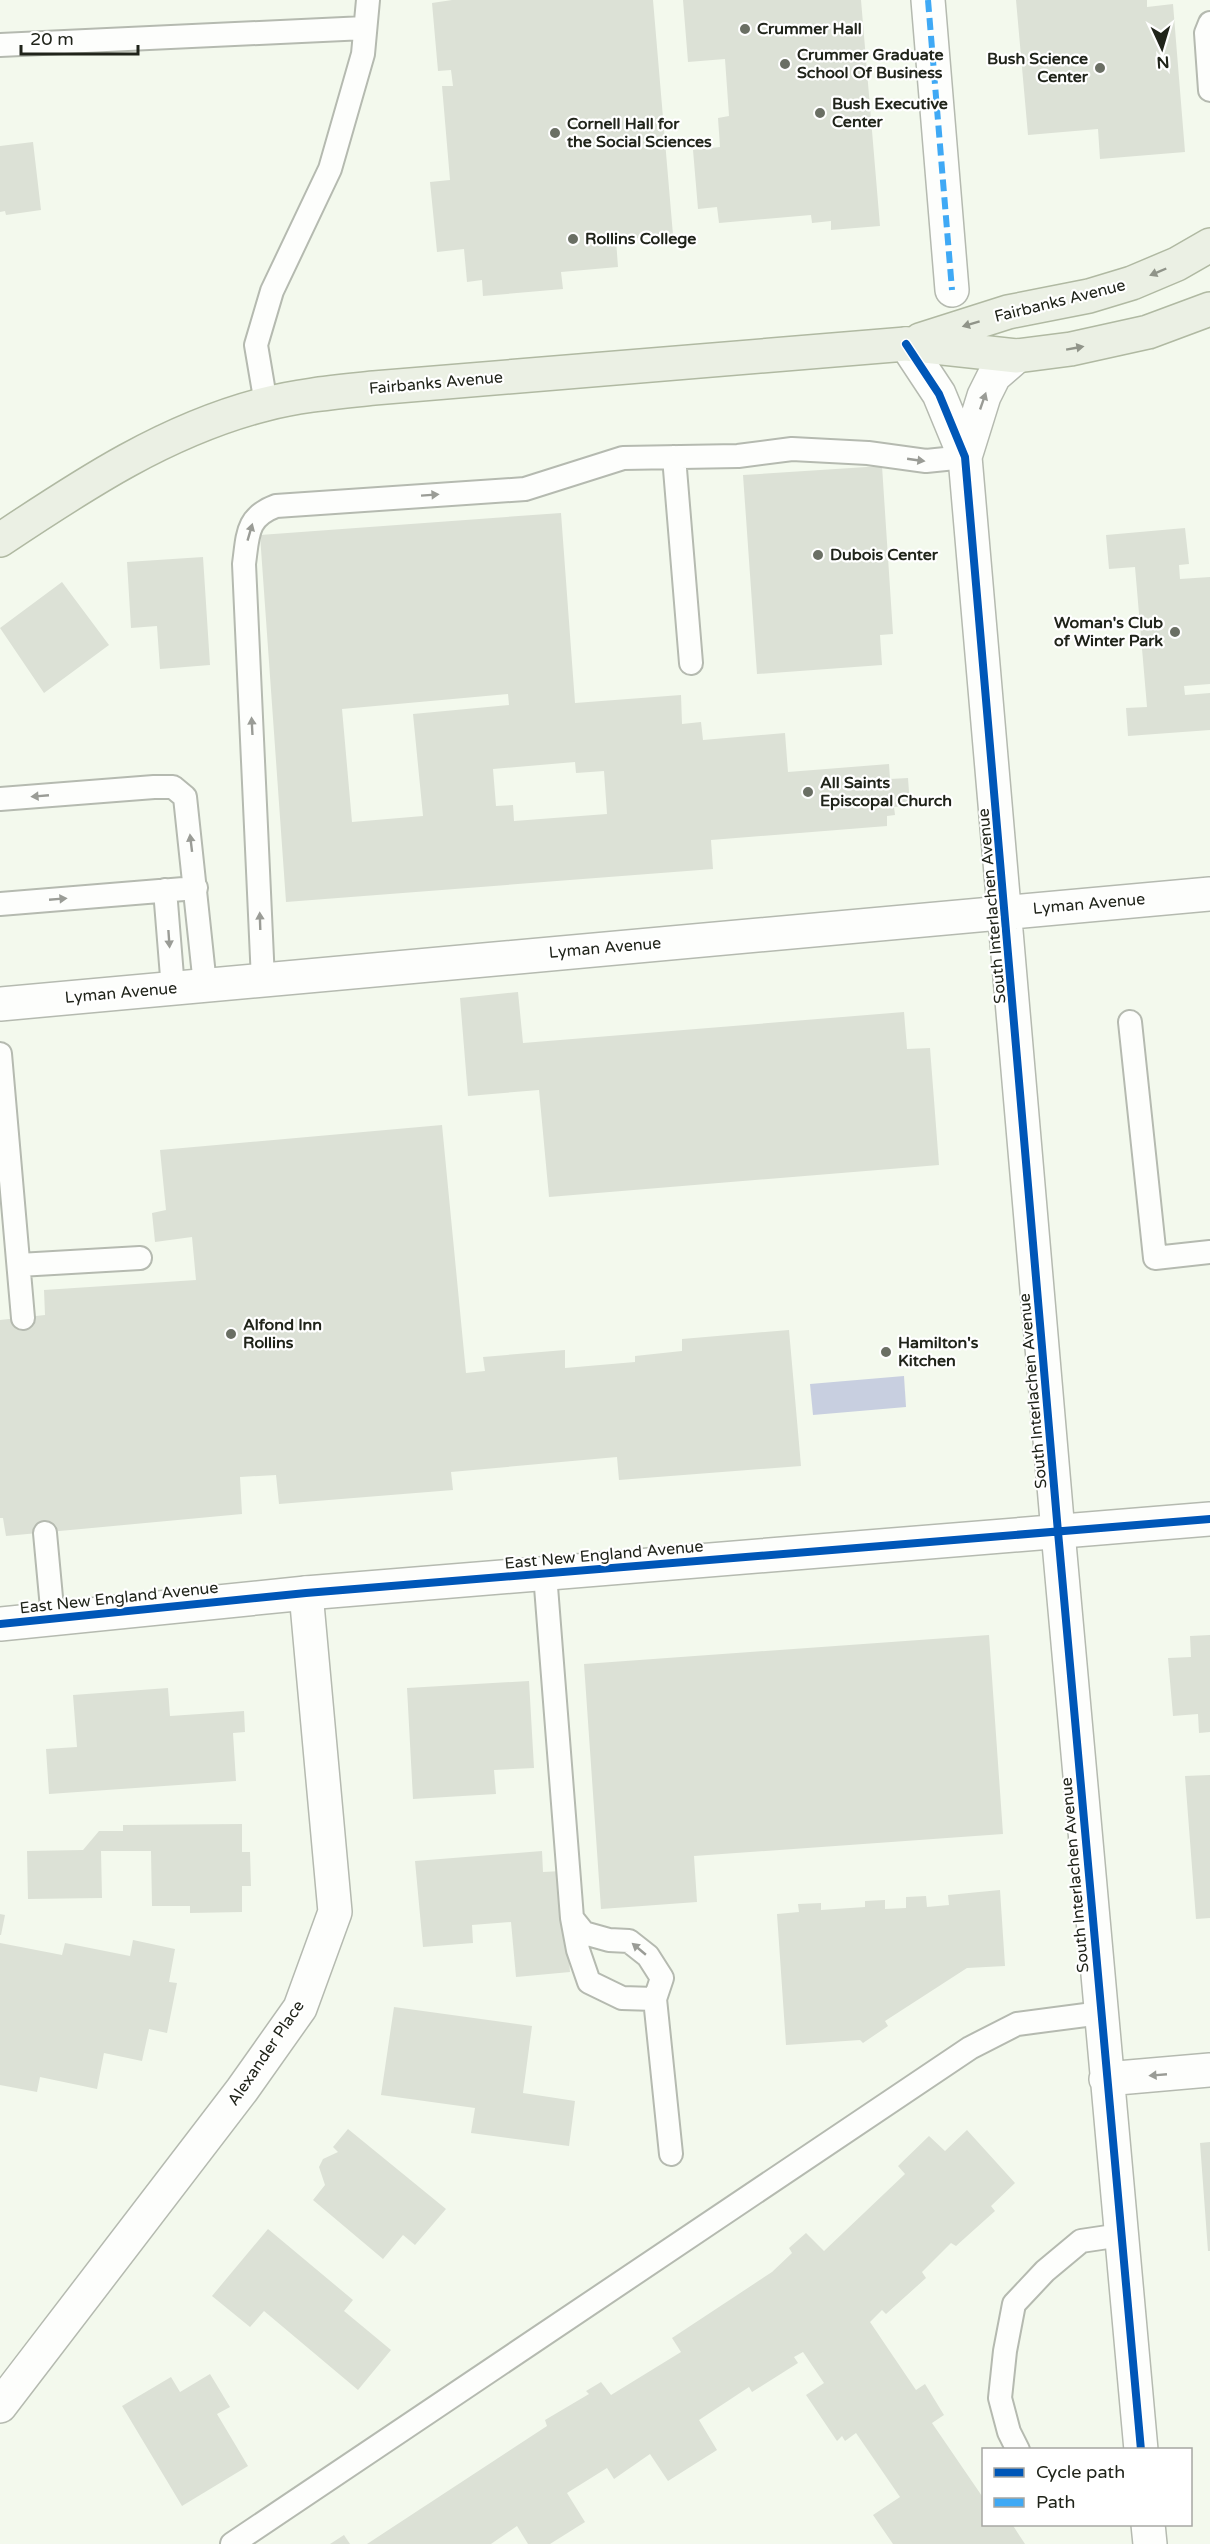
<svg xmlns="http://www.w3.org/2000/svg" width="1210" height="2544" font-family="'Varela Round',sans-serif">
<style>
.water{fill:#c8cfe0}
.building{fill:#dce1d6;fill-rule:evenodd}
.lines{fill:none;stroke-linecap:round;stroke-linejoin:round}
.lane-casing{stroke:#b5bab0;stroke-width:26}
.street-casing{stroke:#b5bab0;stroke-width:36}
.secondary-casing{stroke:#b5bab0;stroke-width:36}
.primary-casing{stroke:#b0b9a2;stroke-width:36}
.lane{stroke:#fdfefc;stroke-width:22}
.street{stroke:#fdfefc;stroke-width:33}
.secondary{stroke:#fdfefc;stroke-width:33}
.primary{stroke:#ebf0e4;stroke-width:33}
.quiet{stroke:#3fa9f5;stroke-width:6;stroke-dasharray:12 6;stroke-linecap:butt}
.cycleway-casing{stroke:#fff;stroke-width:11}
.cycleway{stroke:#0057b8;stroke-width:8}
.oneway{fill:#909489}
.oneway2{fill:#9a9c96}
.poi-dot{fill:#6a6f64;stroke:#fff;stroke-width:2}
.labels{text-anchor:middle;dominant-baseline:central;stroke-width:4.5;stroke-linejoin:round;paint-order:stroke}
.poi-label{font-size:16px;font-weight:bold;fill:#20241a;stroke:#fff;text-anchor:start}
.street-label{font-size:16px;fill:#20241a;stroke:#fff}
</style>
<rect width="100%" height="100%" fill="#f3f9ed"/>
<path class="water" d="M904,1376L906,1407L813,1415L810,1384Z"/>
<path class="building" d="M452,0H653L673,235L616,240L618,267L561,272L563,289L483,296L482,280L467,282L464,249L437,252L430,182L450,180L442,86H453L451,70L438,71L432,3Z
M683,0H861L880,226L831,230V221L812,223L811,215L719,223L717,207L698,209L693,150L720,147L718,118L729,116L725,59L688,62Z
M1016,0H1147V7L1173,4L1185,152L1100,159L1098,129L1028,135Z
M33,142L41,210L6,215L5,211L0,212V146Z
M882,466L893,634L880,635L882,665L757,674L743,475Z
M561,513L575,703L681,695L682,724L701,722L703,740L785,733L788,772L889,764L890,779L908,778L910,806L894,807L895,815L887,816V826L711,840L713,869L286,902L260,535ZM508,694L509,705L413,714L423,816L352,822L342,709ZM575,762L576,773L604,771L607,814L514,821L513,805L496,806L493,769Z
M1185,528L1189,564L1179,565L1180,579L1210,577V684L1184,686L1185,695L1210,693V730L1128,736L1126,708L1147,707L1135,567L1109,569L1106,535Z
M203,557L210,665L160,669L157,626L131,628L127,562Z
M62,582L109,645L44,693L0,628Z
M518,992L523,1043L904,1012L907,1049L930,1048L939,1165L549,1197L539,1090L468,1096L460,998Z
M442,1125L466,1373L485,1371L483,1357L565,1350V1368L635,1362V1356L682,1351V1339L789,1330L801,1466L619,1480L617,1457L451,1472L453,1490L279,1504L276,1475L240,1477L242,1514L6,1536L3,1518H0V1320L45,1315L44,1290L196,1280L192,1237L155,1242L152,1213L166,1210L160,1150Z
M989,1635L1003,1834L694,1856L697,1902L601,1909L584,1664Z
M1210,1635V1732L1199,1733L1198,1714L1173,1716L1168,1658L1191,1657L1190,1636Z
M529,1681L534,1768L494,1770L496,1794L413,1799L407,1688Z
M168,1688L170,1716L244,1711L245,1732L233,1733L236,1781L49,1794L46,1749L77,1747L73,1695Z
M1210,1775V1918L1196,1919L1185,1776Z
M242,1824V1852H250L251,1886H242V1912L190,1913V1906H152L151,1851H101L102,1898L28,1899L27,1851L83,1850L99,1831H123V1825Z
M542,1851L543,1872L562,1871L570,1972L516,1977L511,1922L472,1925L473,1943L423,1947L415,1861Z
M1000,1890L1005,1966L967,1968L885,2021L888,2026L863,2043L860,2040L786,2045L777,1914L799,1912L798,1904L821,1903V1910L865,1907V1901L885,1900V1909L906,1908V1897L926,1896L927,1907L949,1905L948,1895Z
M0,1914L5,1915L1,1935H0Z
M133,1940L175,1949L169,1982L177,1983L167,2033L149,2029L142,2061L104,2053L97,2089L40,2077L37,2092L0,2085V1943L62,1955L65,1943L130,1956Z
M394,2007L532,2026L523,2093L575,2101L569,2146L471,2133L475,2108L381,2095Z
M348,2129L446,2209L415,2245L403,2235L383,2259L313,2200L325,2185L319,2167L323,2159L338,2152L333,2147Z
M967,2130L1015,2183L991,2206L995,2211L956,2246L951,2243L922,2272L926,2278L886,2314L882,2310L870,2322L916,2390L925,2384L944,2415L932,2423L984,2499V2524H1012L1025,2544H893L873,2515L900,2497L856,2433L845,2441L842,2436L837,2441L806,2395L824,2383L803,2352L794,2357L798,2363L752,2392L749,2387L699,2420L717,2450L668,2481L650,2454L614,2479L607,2468L567,2493L585,2522L550,2544H528L517,2526L491,2544H367L547,2426L545,2420L589,2394L586,2391L601,2382L611,2395L681,2352L672,2338L772,2272L792,2253L789,2248L806,2233L824,2251L905,2174L898,2166L929,2136L945,2151Z
M1210,2142V2251H1208L1200,2143Z
M268,2229L353,2300L344,2311L391,2350L358,2390L264,2311L250,2327L212,2296Z
M210,2374L230,2407L217,2414L248,2466L182,2506L122,2406L171,2377L180,2392Z
M344,2535L350,2544H330Z"/>
<g class="lines">
<g class="lane-casing">
<path id="lane" d="M1210,23L1206,33L1210,90
M0,45L365,28
M266,404L256,345L272,291L330,169L363,54L368,0
M674,457L691,663
M0,799L154,787H173L185,797L205,985
M165,890L173,989
M0,904L196,888
M263,980L244,564C248,535 246,517 276,506L525,489L623,458L738,456L792,449L868,453L926,461L965,457
M1130,1022L1155,1258L1210,1252
M0,1054L23,1318
M19,1265L140,1258
M45,1533L53,1619
M545,1574L572,1918L578,1950L589,1982L622,1998L655,1999
M572,1918L584,1933L609,1940L629,1941L648,1956L662,1978L655,1999L671,2154
M1018,2450L1009,2432L1000,2398L1005,2351L1014,2304L1045,2271L1081,2241L1121,2235
M232,2544L970,2048L1017,2024L1101,2013"/>
</g>
<g class="street-casing">
<path id="street" d="M928,0L952,290
M906,344L939,394L965,457L1058,1532L1141,2450
M965,457L984,396L994,376L1017,356
M0,1004L1210,894
M1106,2079L1210,2070
M0,2406L242,2090L300,2008L335,1912L306,1593
M1148,2524L1150,2544"/>
</g>
<g class="secondary-casing">
<path id="secondary" d="M0,1624L306,1593L1210,1519"/>
</g>
<g class="primary-casing">
<path id="primary" d="M920,340L1008,312L1089,296L1132,283L1177,264L1210,245
M0,540C84,484 167,429 266,404C301,395 338,392 374,388L906,344L1017,356L1071,349L1148,332L1210,309"/>
</g>
<use href="#lane" class="lane"/>
<use href="#street" class="street"/>
<use href="#secondary" class="secondary"/>
<use href="#primary" class="primary"/>
<path class="quiet" d="M928,0L952,290"/>
<g class="cycleway-casing">
<path id="cycleway" d="M906,344L939,394L965,457L1058,1532L1141,2450
M0,1624L306,1593L1210,1519"/>
</g>
<use href="#cycleway" class="cycleway"/>
</g>
<defs><path id="oneway-solid" d="M-6-.8H1V-3.2L6.5 0L1 3.2V.8H-6Z" transform="scale(1.5)"/></defs>
<g class="oneway">
<use href="#oneway-solid" transform="translate(1158 272) rotate(157)"/>
<use href="#oneway-solid" transform="translate(971 324) rotate(163)"/>
<use href="#oneway-solid" transform="translate(1075 348) rotate(-10)"/>
</g>
<g class="oneway2">
<use href="#oneway-solid" transform="translate(983 401) rotate(-71)"/>
<use href="#oneway-solid" transform="translate(916 460) rotate(8)"/>
<use href="#oneway-solid" transform="translate(430 495) rotate(-4)"/>
<use href="#oneway-solid" transform="translate(250 532) rotate(-74)"/>
<use href="#oneway-solid" transform="translate(252 726) rotate(-93)"/>
<use href="#oneway-solid" transform="translate(40 796) rotate(175)"/>
<use href="#oneway-solid" transform="translate(191 843) rotate(-97)"/>
<use href="#oneway-solid" transform="translate(58 899) rotate(-5)"/>
<use href="#oneway-solid" transform="translate(260 921) rotate(-92)"/>
<use href="#oneway-solid" transform="translate(169 939) rotate(86)"/>
<use href="#oneway-solid" transform="translate(639 1949) rotate(-140)"/>
<use href="#oneway-solid" transform="translate(1158 2075) rotate(175)"/>
</g>
<g class="poi-dot">
<circle cx="745" cy="29" r="6"/>
<circle cx="785" cy="64" r="6"/>
<circle cx="1100" cy="68" r="6"/>
<circle cx="820" cy="113" r="6"/>
<circle cx="555" cy="133" r="6"/>
<circle cx="573" cy="239" r="6"/>
<circle cx="818" cy="555" r="6"/>
<circle cx="1175" cy="632" r="6"/>
<circle cx="808" cy="792" r="6"/>
<circle cx="231" cy="1334" r="6"/>
<circle cx="886" cy="1352" r="6"/>
</g>
<g class="labels">
<g class="poi-label">
<text x="757" y="29">Crummer Hall</text>
<text x="797" y="55">Crummer Graduate<tspan x="797" dy="18">School Of Business</tspan></text>
<text x="1088" y="59" text-anchor="end">Bush Science<tspan x="1088" dy="18">Center</tspan></text>
<text x="832" y="104">Bush Executive<tspan x="832" dy="18">Center</tspan></text>
<text x="567" y="124">Cornell Hall for<tspan x="567" dy="18">the Social Sciences</tspan></text>
<text x="585" y="239">Rollins College</text>
<text x="830" y="555">Dubois Center</text>
<text x="1163" y="623" text-anchor="end">Woman's Club<tspan x="1163" dy="18">of Winter Park</tspan></text>
<text x="820" y="783">All Saints<tspan x="820" dy="18">Episcopal Church</tspan></text>
<text x="243" y="1325">Alfond Inn<tspan x="243" dy="18">Rollins</tspan></text>
<text x="898" y="1343">Hamilton's<tspan x="898" dy="18">Kitchen</tspan></text>
</g>
<g class="street-label">
<text transform="translate(1060 301) rotate(-14)">Fairbanks Avenue</text>
<text transform="translate(436 383) rotate(-5)">Fairbanks Avenue</text>
<text transform="translate(1089 904) rotate(-5)">Lyman Avenue</text>
<text transform="translate(992 906) rotate(-95)">South Interlachen Avenue</text>
<text transform="translate(605 948) rotate(-5)">Lyman Avenue</text>
<text transform="translate(121 993) rotate(-5)">Lyman Avenue</text>
<text transform="translate(1033 1391) rotate(-95)">South Interlachen Avenue</text>
<text transform="translate(604 1555) rotate(-5)">East New England Avenue</text>
<text transform="translate(119 1598) rotate(-6)">East New England Avenue</text>
<text transform="translate(1075 1875) rotate(-95)">South Interlachen Avenue</text>
<text transform="translate(266 2053) rotate(-56)">Alexander Place</text>
</g>
</g>
<rect x="982" y="2448" width="210" height="78" fill="#ffffff" stroke="#a6a7a3" stroke-width="1.5"/>
<rect x="994" y="2468" width="30" height="9" fill="#0057b8" stroke="#a6a7a3" stroke-width="1.5"/>
<text x="1036" y="2478" font-size="18" fill="#20241a">Cycle path</text>
<rect x="994" y="2498" width="30" height="9" fill="#3fa9f5" stroke="#a6a7a3" stroke-width="1.5"/>
<text x="1036" y="2508" font-size="18" fill="#20241a">Path</text>
<g transform="translate(1162 48) rotate(176)" stroke="#ffffff" stroke-width="4.5" paint-order="stroke">
<path d="M0-4.5L10 22L0 15L-10 22Z" fill="#20241a"/>
<text y="-9" font-size="16" font-weight="bold" text-anchor="middle" fill="#20241a">N</text>
</g>
<path d="M21 45v9h117v-9" fill="none" stroke="#20241a" stroke-width="3"/>
<text x="30" y="45" font-size="18" fill="#20241a" stroke="#ffffff" stroke-width="4.5" paint-order="stroke">20 m</text>
</svg>
